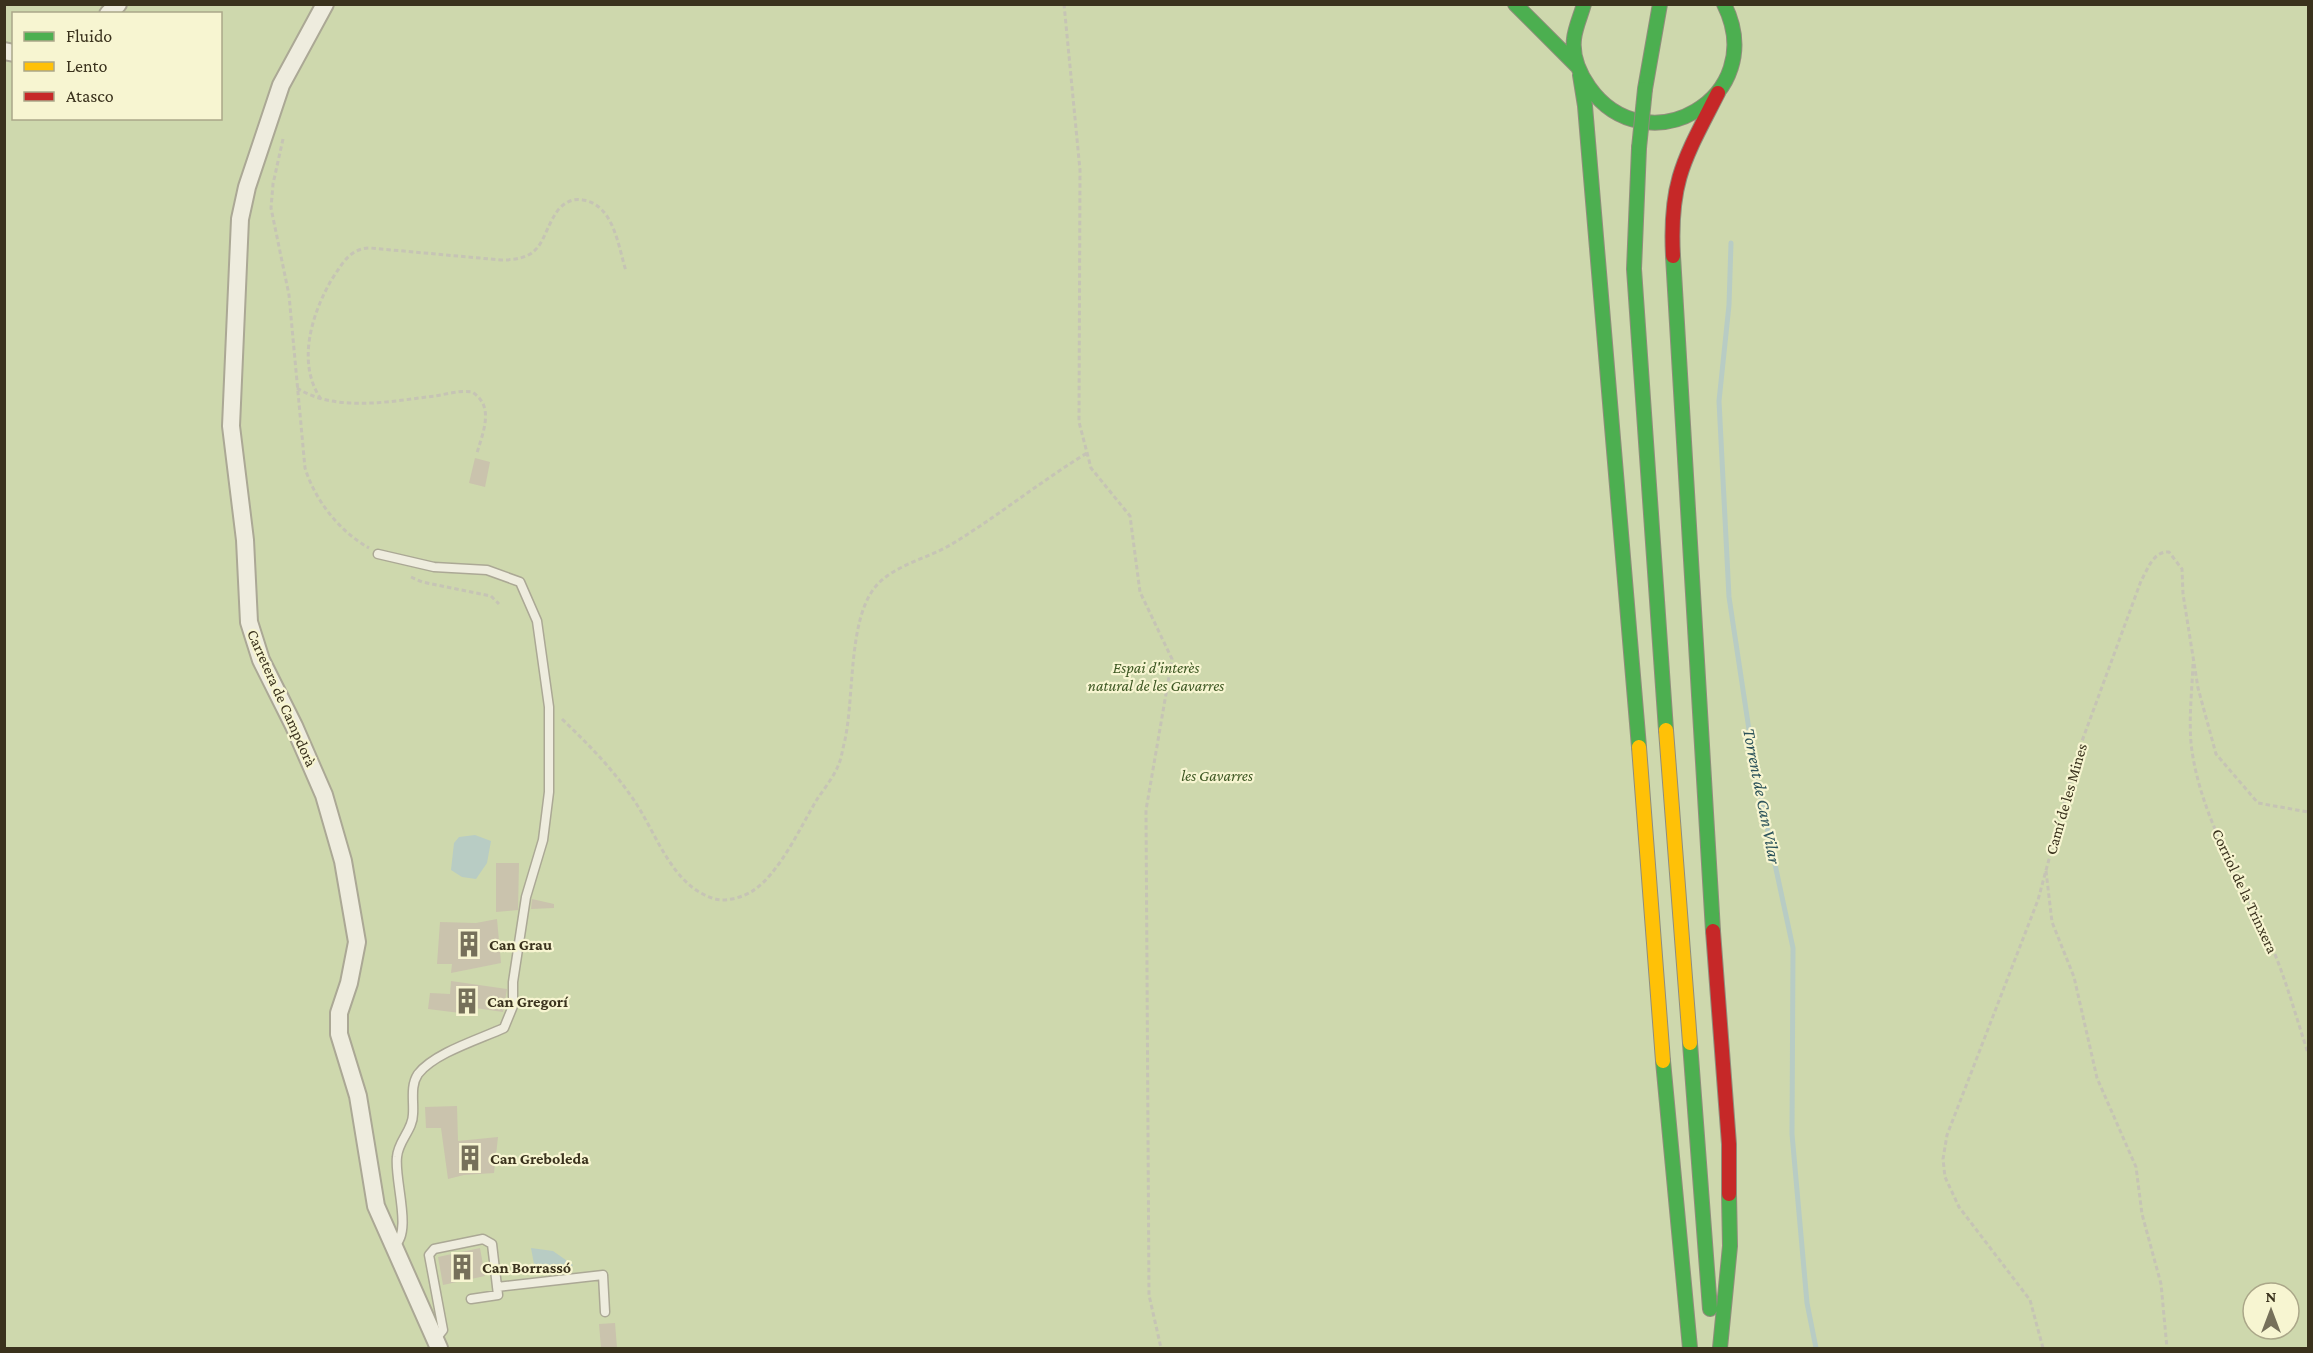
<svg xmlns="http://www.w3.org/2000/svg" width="2313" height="1353" font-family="'Crimson Pro',serif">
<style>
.green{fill:#ced8ad;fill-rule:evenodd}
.water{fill:#b8ccc4}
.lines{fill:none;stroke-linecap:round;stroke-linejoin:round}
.stream{stroke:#b8ccc4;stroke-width:5}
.building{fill:#cac3ad}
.lane-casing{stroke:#aba895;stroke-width:11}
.street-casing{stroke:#aba895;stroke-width:20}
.fast-casing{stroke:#908d7c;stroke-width:16}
.slow-casing{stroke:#908d7c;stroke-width:16}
.jam-casing{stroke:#908d7c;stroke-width:16}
.path{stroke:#c6c4b5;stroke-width:3;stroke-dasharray:4.5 3;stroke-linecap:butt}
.lane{stroke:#eeecde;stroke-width:8}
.street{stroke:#eeecde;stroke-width:16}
.fast{stroke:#4caf50;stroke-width:14}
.slow{stroke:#ffc107;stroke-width:14}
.jam{stroke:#c62828;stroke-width:14}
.fast-bridge-casing{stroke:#908d7c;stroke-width:16;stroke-linecap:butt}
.fast-bridge{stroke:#4caf50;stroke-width:14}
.labels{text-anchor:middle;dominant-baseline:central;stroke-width:4.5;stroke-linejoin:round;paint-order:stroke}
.park-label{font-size:16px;font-style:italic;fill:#3d5722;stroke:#f7f5d1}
.street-label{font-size:16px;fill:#3a321d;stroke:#f7f5d1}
.poi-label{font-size:16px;font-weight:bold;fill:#3a321d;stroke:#f7f5d1;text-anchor:start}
.water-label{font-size:18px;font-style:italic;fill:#2b525a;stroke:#f7f5d1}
</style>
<rect width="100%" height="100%" fill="#e6e4cc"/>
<path class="green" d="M5,5H2308V1348H5ZM14,14H220V118H14ZM2253,1293H2289V1329H2253Z"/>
<path class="water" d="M475,835L491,841L487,863L476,879L462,877L451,870L454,843L459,837Z
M531,1248L553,1251L573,1265L565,1275C553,1272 546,1265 534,1264Z"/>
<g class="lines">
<path class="stream" d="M1731,243L1729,305L1719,401L1729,597L1756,776L1793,948L1792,1134L1807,1303L1816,1348"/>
</g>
<path class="building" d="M475,458L490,462L485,487L469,483Z
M496,863H519L518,910L496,912Z
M532,899L554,904V908L531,909Z
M497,919L501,963L451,973L452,964H437L440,922L476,923Z
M451,981L507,989L503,1012L461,1006L460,1013L428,1009L430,993L450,994Z
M457,1106L458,1141L498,1137L494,1173L464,1175L448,1179L441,1128H426L425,1107Z
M480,1248L485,1276L443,1285L438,1257Z
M615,1323L617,1348H601L599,1324Z"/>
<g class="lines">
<g class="lane-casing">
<path id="lane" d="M378,554L434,567L487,570L520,582L537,621L549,707V792L543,840L526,897L513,982V1006L504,1028C480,1039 434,1053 418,1074C410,1086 414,1101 413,1114C413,1130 398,1141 397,1157C394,1180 413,1233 394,1246
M497,1287L603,1275L605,1312
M435,1340L443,1330L429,1255L434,1249L483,1239L492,1244L498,1295L471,1299"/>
</g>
<g class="street-casing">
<path id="street" d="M325,4L281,85L247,187L240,219L231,426L245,540L249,622L261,660L294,726L324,795L343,861L357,942L349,983L339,1013V1034L358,1096L376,1206L439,1348
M108,14L118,4
M4,51L14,53"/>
</g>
<g class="fast-casing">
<path id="fast" d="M1515,4L1577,66
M1584,4C1581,15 1575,28 1574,39C1572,56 1580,74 1589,87C1646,168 1771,98 1724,4
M1580,75L1585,106L1639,747
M1645,89L1660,4
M1639,148L1634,269L1666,730
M1673,256L1713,931
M1690,1043L1710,1309
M1663,1061L1690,1348
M1720,1348L1730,1246L1729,1194"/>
</g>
<g class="slow-casing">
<path id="slow" d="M1666,730L1690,1043
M1639,747L1663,1061"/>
</g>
<g class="jam-casing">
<path id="jam" d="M1673,256C1669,180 1685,158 1718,93
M1713,931L1729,1144V1194"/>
</g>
<path class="path" d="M1064,4L1080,170L1079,422L1091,468L1130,516L1140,592L1172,659L1146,810L1149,1295L1161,1348
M283,139L273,184L271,208L289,295L305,468C315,500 339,531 369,548
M297,388C336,413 392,401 435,396C447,394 460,390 472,392C495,406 483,432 477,453
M321,399C296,363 312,313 332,279C342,264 350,248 370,248L501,260C546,260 539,237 558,210C565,202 573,198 583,200C614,205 618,246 626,271
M411,577L422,582L491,596L499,604
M2193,664C2192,692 2188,723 2192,751C2202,820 2242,882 2271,945C2286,979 2296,1017 2308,1053
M562,719C587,743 611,767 631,796C656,830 670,886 715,899C727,902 744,897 754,890C780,872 800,828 816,801C823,790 833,778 838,766C841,760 842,752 844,744C855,700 847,620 876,586C894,565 929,558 952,544C998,516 1041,481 1087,453
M2046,871L2052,922L2074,977L2097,1078L2136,1167L2142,1214L2161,1284L2167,1348
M2043,1348L2030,1300L1959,1207L1945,1177L1943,1159L1947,1135L2038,900L2078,752L2141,581C2148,569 2153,551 2169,552L2182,569L2183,594L2198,688L2216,754L2258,803L2308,812"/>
<use href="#lane" class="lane"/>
<use href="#street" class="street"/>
<use href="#fast" class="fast"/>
<use href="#slow" class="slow"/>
<use href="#jam" class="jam"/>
<g class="fast-bridge-casing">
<path id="fast-bridge" d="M1639,148L1645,89"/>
</g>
<use href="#fast-bridge" class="fast-bridge"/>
</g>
<defs>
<g id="building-bare" transform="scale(2.07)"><path d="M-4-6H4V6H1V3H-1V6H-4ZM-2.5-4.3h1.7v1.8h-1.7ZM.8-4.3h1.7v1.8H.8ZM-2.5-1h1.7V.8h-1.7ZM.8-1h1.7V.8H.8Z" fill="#76705a" stroke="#f7f5d1" stroke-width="2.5" paint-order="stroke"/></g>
</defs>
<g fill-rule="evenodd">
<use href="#building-bare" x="469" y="944"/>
<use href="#building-bare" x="467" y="1001"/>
<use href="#building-bare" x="470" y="1158"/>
<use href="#building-bare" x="462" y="1267"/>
</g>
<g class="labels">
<g class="park-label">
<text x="1156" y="667">Espai d'interès<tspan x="1156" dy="18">natural de les Gavarres</tspan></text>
<text x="1217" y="775">les Gavarres</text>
</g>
<g class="street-label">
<text transform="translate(282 698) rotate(66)">Carretera de Campdorà</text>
<text transform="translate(2066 799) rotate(-74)">Camí de les Mines</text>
<text transform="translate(2245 891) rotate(65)">Corriol de la Trinxera</text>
</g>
<g class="poi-label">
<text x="489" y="944">Can Grau</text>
<text x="487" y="1001">Can Gregorí</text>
<text x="490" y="1158">Can Greboleda</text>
<text x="482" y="1267">Can Borrassó</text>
</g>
<g class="water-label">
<text transform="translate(1762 796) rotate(79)">Torrent de Can Vilar</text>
</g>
</g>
<rect width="2313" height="1353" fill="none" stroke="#3a321d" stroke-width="12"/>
<rect x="12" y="12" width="210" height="108" fill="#f7f5d1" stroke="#aba789" stroke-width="1.5"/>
<rect x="24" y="32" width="30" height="9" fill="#4caf50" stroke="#aba789" stroke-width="1.5"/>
<text x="66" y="42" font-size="18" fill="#3a321d">Fluido</text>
<rect x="24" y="62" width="30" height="9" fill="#ffc107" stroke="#aba789" stroke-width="1.5"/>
<text x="66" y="72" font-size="18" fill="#3a321d">Lento</text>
<rect x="24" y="92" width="30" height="9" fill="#c62828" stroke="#aba789" stroke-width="1.5"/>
<text x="66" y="102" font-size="18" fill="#3a321d">Atasco</text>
<g transform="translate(2271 1311)"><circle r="28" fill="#f7f5d1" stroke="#aba789" stroke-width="1.5"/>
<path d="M0-4.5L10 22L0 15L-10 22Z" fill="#76705a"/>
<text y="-9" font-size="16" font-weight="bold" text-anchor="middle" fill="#3a321d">N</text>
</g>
</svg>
